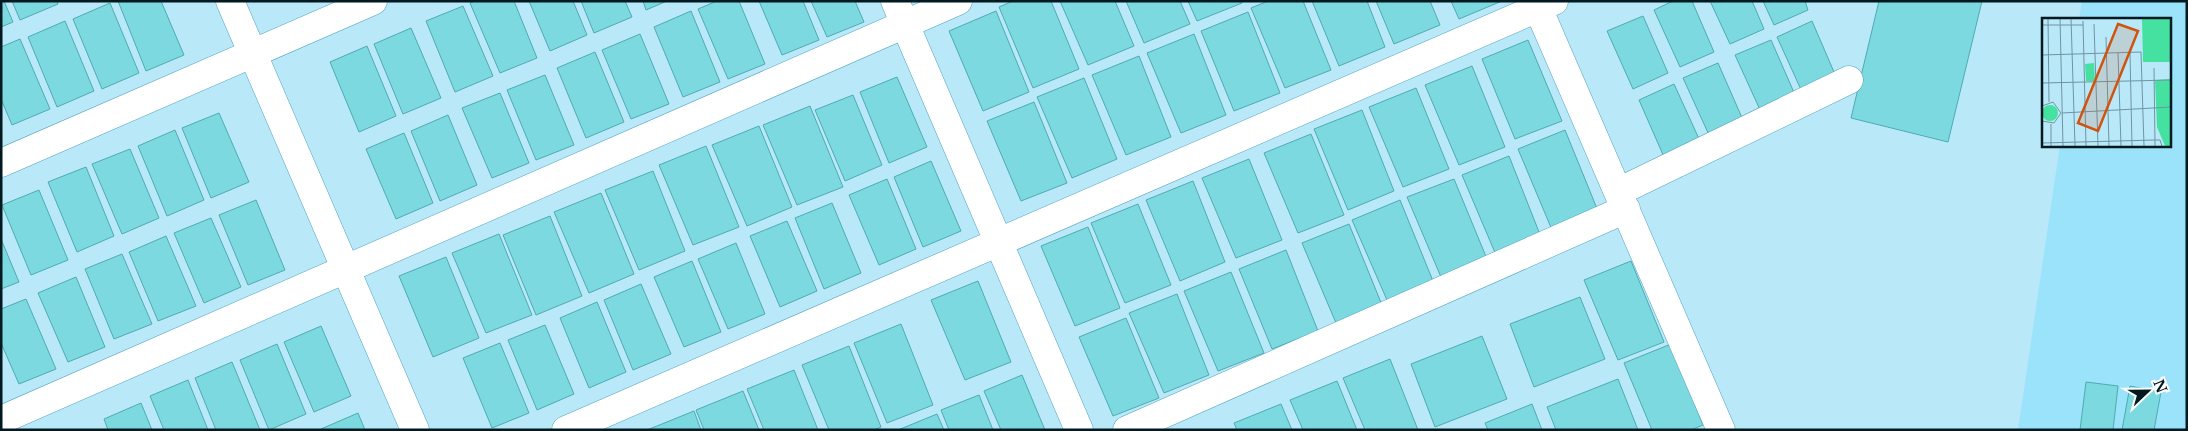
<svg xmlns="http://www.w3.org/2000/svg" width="2188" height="431" font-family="'Libre Baskerville',serif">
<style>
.built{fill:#9be2fb}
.building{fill:#7dd9e0;stroke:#4eabb1}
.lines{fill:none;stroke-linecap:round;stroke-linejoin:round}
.minor-casing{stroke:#53a4bf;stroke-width:29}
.tertiary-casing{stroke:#53a4bf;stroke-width:29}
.minor{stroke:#fff;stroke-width:28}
.tertiary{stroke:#fff;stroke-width:28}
.inset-road{fill:none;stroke:#6f95a2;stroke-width:1}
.view{fill:#d1530e;fill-opacity:0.15;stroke:#d1530e;stroke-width:2.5}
.inset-edge{fill:none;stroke:#011921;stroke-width:2.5}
</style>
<rect width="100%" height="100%" fill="#b9e8f8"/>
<path class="built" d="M2082,1H2187V430H2018L2060,145H2169V19H2079Z"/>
<path class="building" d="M1,1H4L13,22L1,27Z
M12,1H57L58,4L20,20Z
M118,1H161L184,55L146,71Z
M475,1H514L537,58L500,73L470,3Z
M529,1H573L587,35L550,51Z
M581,1H625L632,17L594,33Z
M643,1H667L646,10Z
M717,1H739L765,64L728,79L698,9Z
M759,1H803L819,40L782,55Z
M811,1H855L864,22L827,37Z
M1013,1H1051L1079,69L1033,88L999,7Z
M1060,1H1115L1134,46L1088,65Z
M1126,1H1180L1190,24L1144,43Z
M1188,1H1241L1242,3L1197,21Z
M1268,1H1303L1331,70L1285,88L1251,8Z
M1312,1H1367L1385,47L1339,66Z
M1376,1H1430L1440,25L1394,44Z
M1451,1H1502L1459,19Z
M1673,1H1692L1714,52L1680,67L1654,10Z
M1710,1H1752L1764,29L1730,44Z
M1763,1H1805L1808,10L1774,25Z
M1879,1H1982L1948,142L1851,118Z
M110,3L139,73L102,89L73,19Z
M463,6L493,76L455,92L426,21Z
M691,11L720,82L683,97L654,27Z
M996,11L1029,92L983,111L949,31Z
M1248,12L1280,93L1234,111L1201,31Z
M1643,16L1668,73L1633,89L1607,31Z
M65,21L94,91L57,107L28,37Z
M1812,21L1837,79L1803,94L1777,37Z
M411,28L441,98L403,114L374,44Z
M640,34L669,104L631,119L602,50Z
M1194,34L1226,115L1181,133L1147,53Z
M20,39L50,109L12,125L1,99V47Z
M1528,40L1562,121L1515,139L1482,59Z
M1771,40L1796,97L1761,112L1735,55Z
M367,46L396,116L359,132L330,62Z
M595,52L624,122L586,138L557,68Z
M1139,56L1171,137L1126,155L1092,75Z
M1718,63L1743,120L1709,135L1683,78Z
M1472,66L1505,147L1459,165L1425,85Z
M545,75L574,145L536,160L507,90Z
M897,77L927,147L889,163L860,92Z
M1084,78L1117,159L1072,178L1037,97Z
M1674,84L1700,141L1664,157L1639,100Z
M1416,88L1449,169L1403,187L1369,107Z
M500,93L529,163L492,178L462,108Z
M853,95L882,165L845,181L815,110Z
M1034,102L1067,183L1021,201L987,121Z
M810,106L843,187L797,205L763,125Z
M1362,110L1394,191L1348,210L1314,129Z
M219,113L249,182L211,198L182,128Z
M448,115L477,185L440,201L411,131Z
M759,126L792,207L747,226L712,145Z
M175,130L204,200L167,216L138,146Z
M1565,130L1598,211L1552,230L1518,149Z
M404,133L433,203L396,219L366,149Z
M1311,134L1344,215L1298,233L1264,153Z
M706,146L739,227L693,245L659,165Z
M130,149L159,218L122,234L92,164Z
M1509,156L1541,237L1496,255L1462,175Z
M1249,159L1282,240L1236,258L1202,178Z
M931,161L961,231L923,247L894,177Z
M86,167L114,236L77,252L48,182Z
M653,171L685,251L639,270L605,190Z
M887,179L916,249L879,265L849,195Z
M1454,179L1487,259L1441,277L1407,197Z
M1193,181L1225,262L1180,281L1146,200Z
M39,190L68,260L31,275L2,205Z
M601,193L634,274L589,293L554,212Z
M256,200L285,270L248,285L219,215Z
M1400,200L1433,281L1387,300L1352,220Z
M832,203L861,273L824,289L795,218Z
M1138,204L1171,285L1125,303L1091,223Z
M550,216L582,296L536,315L503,235Z
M211,218L241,287L204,303L174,233Z
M787,221L817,291L780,307L750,236Z
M1349,224L1382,305L1336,323L1302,243Z
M1088,227L1120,308L1075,326L1041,246Z
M499,234L532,315L486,333L452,253Z
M166,236L196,306L158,321L129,252Z
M1,239L19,282L1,289Z
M736,243L765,314L728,329L698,259Z
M1286,250L1318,331L1272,349L1239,269Z
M122,254L152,324L114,339L85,269Z
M446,257L479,338L433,357L399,276Z
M692,261L721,332L684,347L654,277Z
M1631,261L1664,342L1618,360L1584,280Z
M1231,272L1264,353L1218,371L1184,291Z
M76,277L105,347L68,362L38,293Z
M978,281L1011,362L965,380L931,300Z
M641,284L671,354L633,370L604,300Z
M1177,294L1209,375L1164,393L1129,313Z
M1580,297L1605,359L1534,387L1510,324Z
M26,299L56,369L19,384L1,343V309Z
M597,302L626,372L589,388L560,318Z
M1126,318L1159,398L1113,416L1079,337Z
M901,324L933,405L887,423L854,343Z
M545,325L574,394L537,410L508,340Z
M321,326L351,396L314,412L284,342Z
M1482,336L1507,399L1435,427L1411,364Z
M500,343L529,413L492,428L463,358Z
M277,344L306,414L269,430L240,360Z
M1671,344L1703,425L1691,430H1652L1624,363Z
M849,346L881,427L874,430H829L802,365Z
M1390,359L1418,430H1365L1343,378Z
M232,362L260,430H216L195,378Z
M794,370L818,430H764L747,389Z
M1022,375L1045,430H1001L984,391Z
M1618,379L1638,430H1556L1547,407Z
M188,380L208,430H164L150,396Z
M1337,381L1357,430H1303L1290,400Z
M2086,382L2118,386L2113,430H2080Z
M2130,386L2161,392L2154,430H2122Z
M743,391L759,430H704L696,410Z
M979,395L993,430H949L941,410Z
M141,403L152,430H108L104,419Z
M1281,404L1292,430H1237L1234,423Z
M1532,404L1542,430H1488L1485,423Z
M694,411L701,430H647Z
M358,413L365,430H322L321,429Z
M937,414L944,430H898Z"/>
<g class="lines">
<g class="minor-casing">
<path id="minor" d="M895,1L1079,430
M1535,1L1721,430
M1,163L373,1
M1618,192L1849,80
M1,420L958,1
M566,430L1554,1
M1127,430L1626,209"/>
</g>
<g class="tertiary-casing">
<path id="tertiary" d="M230,1L415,430"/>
</g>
<use href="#minor" class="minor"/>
<use href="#tertiary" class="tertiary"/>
</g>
<g transform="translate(2042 18)">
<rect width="129" height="129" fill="#b9e8f8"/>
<path d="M100,0H129V44H101ZM52,45L53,63H44L43,46ZM129,61V128H123L115,109L113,62ZM0 95a8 8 0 1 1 16 0a8 8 0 1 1-16 0Z" fill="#45e1a1"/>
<path class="inset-road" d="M6,0L7,84M18,0L21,128M29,0L33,128M41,3L44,128M52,6L56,128M0,7H41M64,19L67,128M99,34L102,128M76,35L79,128M88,35L90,128M0,37L99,34M112,50L113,128M0,65L129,62M0,88L11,84L19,95L12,105L0,103M20,95L129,89M9,106V128M0,125L113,122H118L120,128"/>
<path class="view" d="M76,6L96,13L56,113L36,105Z"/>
<rect width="129" height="129" class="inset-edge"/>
</g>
<rect width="2188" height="431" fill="none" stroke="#011921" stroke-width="5"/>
<g transform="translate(2148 391) rotate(68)" stroke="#ffffff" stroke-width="4" paint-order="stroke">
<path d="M0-4L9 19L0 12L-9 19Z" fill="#011921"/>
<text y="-8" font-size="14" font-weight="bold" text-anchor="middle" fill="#011921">N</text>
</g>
</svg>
